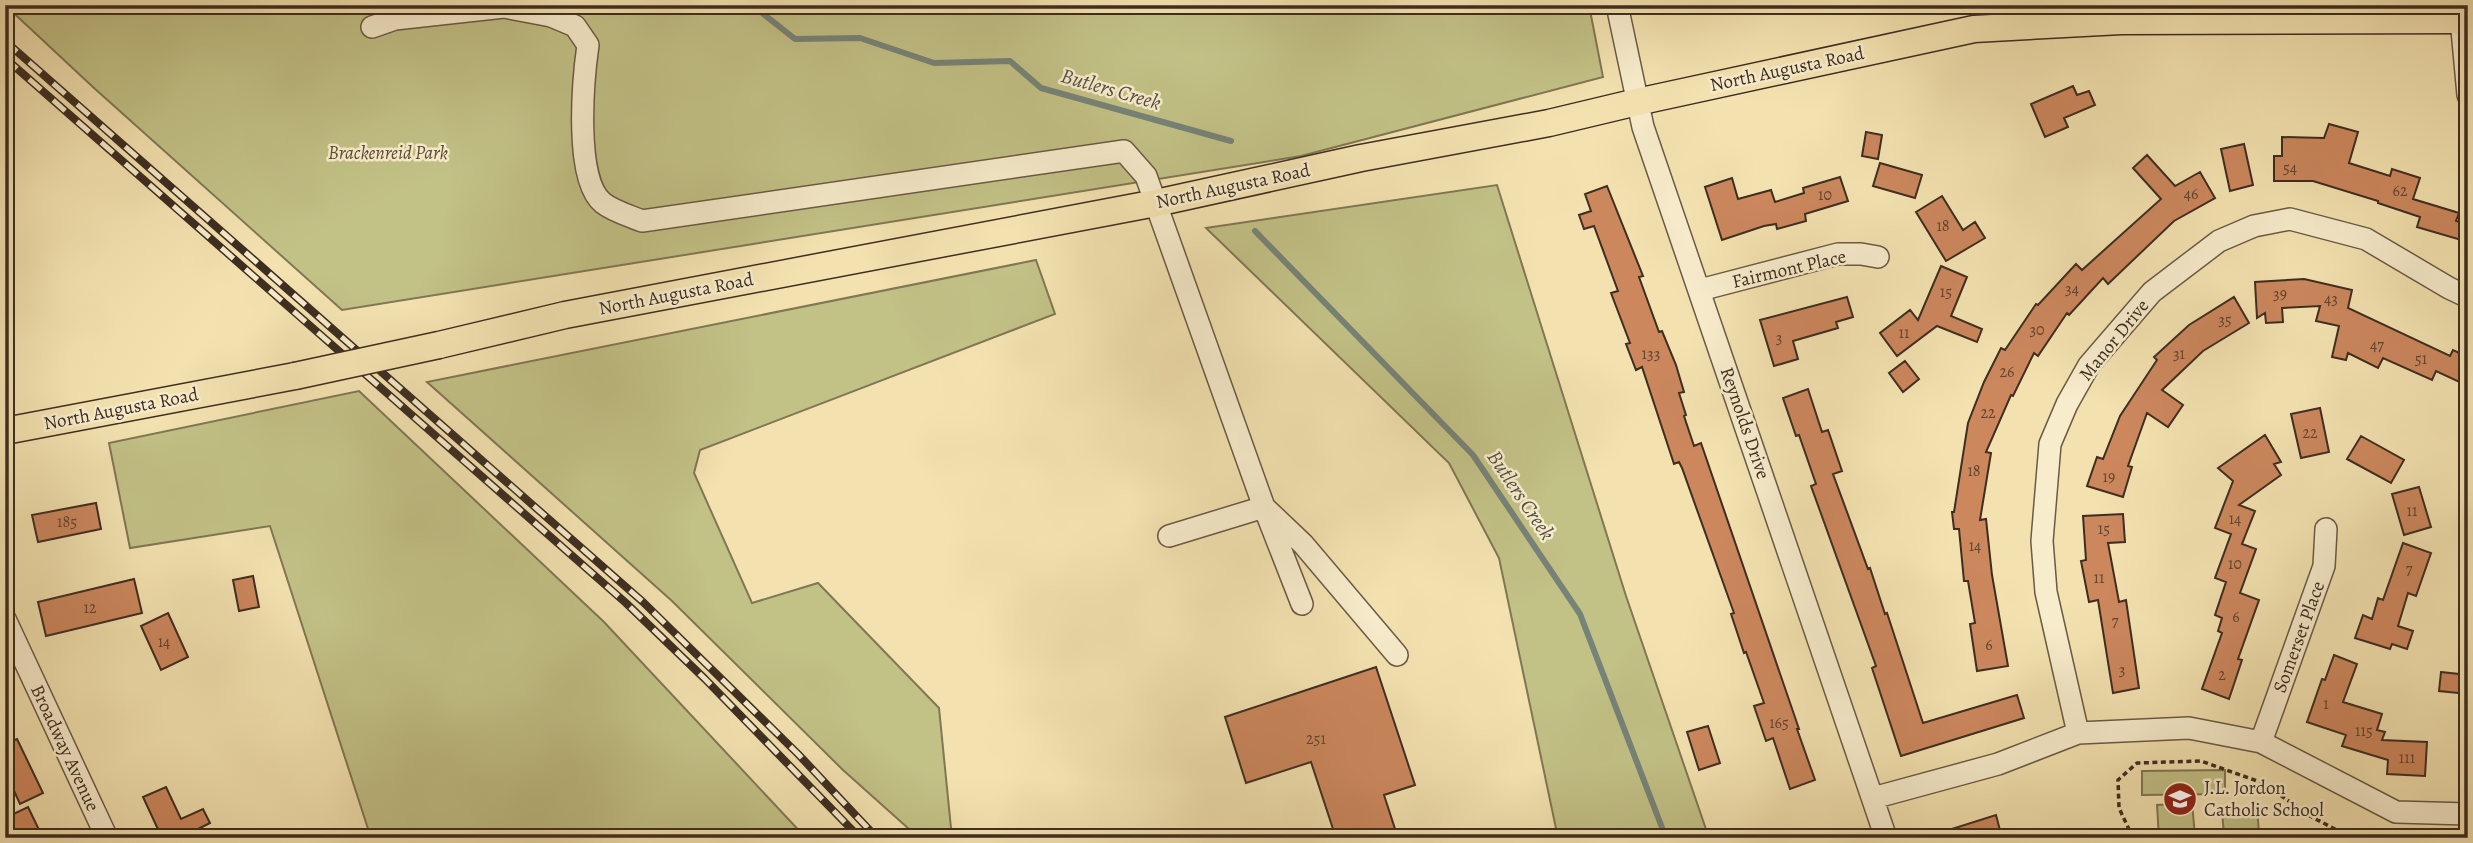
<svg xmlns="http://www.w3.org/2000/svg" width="2473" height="843" font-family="Alegreya,serif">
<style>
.green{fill:#c2c186;stroke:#807754;stroke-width:2}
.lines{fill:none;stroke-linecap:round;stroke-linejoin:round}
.stream{stroke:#768377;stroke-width:6}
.building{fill:#cc875d;stroke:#3e2d21;stroke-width:2}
.minor-casing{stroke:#6b5a45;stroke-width:24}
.major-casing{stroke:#3e2d21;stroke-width:29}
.highway-casing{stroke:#3e2d21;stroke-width:34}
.path{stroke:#3e2d21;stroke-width:3.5;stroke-dasharray:5 3.5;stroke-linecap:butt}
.minor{stroke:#f7eccc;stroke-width:21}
.major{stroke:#f3e2b0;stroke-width:26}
.highway{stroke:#f3e2b0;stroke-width:32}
.rail-casing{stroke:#3e2d21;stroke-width:8}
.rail{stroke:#f7eccc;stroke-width:5;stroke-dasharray:16;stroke-linecap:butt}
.major-bridge-casing{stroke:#3e2d21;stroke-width:29;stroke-linecap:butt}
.major-bridge{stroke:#f3e2b0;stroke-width:26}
.labels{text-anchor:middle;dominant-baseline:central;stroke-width:5;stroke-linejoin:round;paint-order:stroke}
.number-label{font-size:16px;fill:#624430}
.street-label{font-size:19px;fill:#3e2d21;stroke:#f7eccc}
.park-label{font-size:19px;font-style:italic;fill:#584b35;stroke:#f7eccc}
.poi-label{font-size:19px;fill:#3e2d21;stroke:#f7eccc;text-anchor:start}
.water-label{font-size:21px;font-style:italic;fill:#565145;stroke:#f7eccc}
</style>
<rect width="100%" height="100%" fill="#f3e2b0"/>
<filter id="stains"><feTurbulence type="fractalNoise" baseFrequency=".00286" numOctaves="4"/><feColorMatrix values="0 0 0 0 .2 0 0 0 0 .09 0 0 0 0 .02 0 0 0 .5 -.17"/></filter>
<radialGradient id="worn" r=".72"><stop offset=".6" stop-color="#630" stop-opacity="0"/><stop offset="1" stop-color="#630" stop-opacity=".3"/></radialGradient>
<path class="green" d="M5,5H1589L1603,77L1301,156L342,310L94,88Z
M1497,185L1626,596L1709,838H1558L1499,558L1449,463L1206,228Z
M1036,260L1055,314L700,450L694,473L752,603L818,583L939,708L952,838H919L843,770L672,601L427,382Z
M359,391L604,622L806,838H371L270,526L130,548L109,443Z
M2225,770V794L2142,795V771Z
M2192,803L2195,836L2159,838L2157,805Z
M2257,807L2259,833L2224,836L2222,810Z"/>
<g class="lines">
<path class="stream" d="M752,5L795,39L860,38L934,63L1010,61L1041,88L1231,141
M1255,231L1473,455L1580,614L1666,838"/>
</g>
<path class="building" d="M2073,86L2077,95L2089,91L2095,105L2064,118L2068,127L2045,137L2031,104Z
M2329,124L2358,132L2349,163L2390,176L2392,169L2420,178L2413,199L2459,213L2456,221L2468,225V242L2417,227L2420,217L2378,203V201L2313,181H2274V156H2282V137L2324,138Z
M1866,132L1882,135L1878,159L1862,156Z
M2244,144L2253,185L2230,191L2221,149Z
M2147,155L2175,186L2200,172L2215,198L2174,221L2108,284L2103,278L2069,315L2067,313L2038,356L2034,353L2013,396L2011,395L1986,452L1991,453L1980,520L1986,519L1992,575L2008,666L1977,671L1970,624L1975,623L1968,581H1964L1959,529H1954L1952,512H1954L1968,423L1984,382L2001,348L2005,350L2036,304L2038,305L2076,264L2082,270L2161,199L2133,168Z
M1880,163L1922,175L1915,198L1873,186Z
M1840,177L1848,201L1805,214L1806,221L1777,229L1776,224L1764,226L1722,240L1705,187L1732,178L1738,199L1771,190L1775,202L1804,193L1803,188Z
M1607,186L1643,276L1639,277L1659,332L1662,331L1676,365L1684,392L1679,393L1686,415L1684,416L1694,446L1701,443L1799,729H1797L1815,780L1790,789L1773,738L1766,741L1754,706L1764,703L1746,652L1744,653L1731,614L1734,613L1682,468L1679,462L1674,464L1642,367L1636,370L1626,344L1630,343L1611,293L1618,291L1594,226L1584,229L1579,215L1591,211L1585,194Z
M1942,196L1963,230L1975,222L1985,238L1946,261L1916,212Z
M1941,266L1967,277L1951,316L1982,329L1977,342L1937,326L1897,356L1880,333L1910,310L1918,320Z
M2304,279L2352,290L2348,308L2450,356L2453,350L2468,357V386L2436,371L2432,380L2383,358L2378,368L2348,353L2346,360L2332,357L2339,326L2316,321L2320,306L2282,308L2283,322L2266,323L2265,313L2257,318L2255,282Z
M1847,297L1853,317L1836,322L1838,328L1793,341L1798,359L1774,366L1760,320Z
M2234,297L2249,323L2203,351L2162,390L2183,405L2168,427L2147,413L2128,466L2132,467L2123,497L2087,486L2097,457L2103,459L2120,416L2157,360L2154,357L2189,325Z
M1905,361L1919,379L1903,392L1889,373Z
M1808,389L1822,432L1828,430L1842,471L1833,474L1868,569L1870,568L1885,614L1887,613L1923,723L2017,695L2024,718L1901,756L1872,668L1876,666L1811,486L1816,484L1799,435L1796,436L1783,398Z
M2320,408L2329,452L2301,458L2291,414Z
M2265,435L2281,462L2274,464L2281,475L2239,505L2255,511L2242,544L2256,549L2240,593L2259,600L2238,659L2242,660L2229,699L2202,689L2222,633L2218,631L2222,618L2215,615L2226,582L2215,578L2231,534L2215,528L2233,481L2218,468Z
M2361,436L2404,460L2391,483L2347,459Z
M2419,487L2431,527L2404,535L2392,494Z
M96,503L101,529L38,542L32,515Z
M2123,514L2125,542L2108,543L2119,602L2126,600L2139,688L2113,693L2098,600L2089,602L2081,561L2086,560L2083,516Z
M2403,543L2431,553L2416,596L2408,593L2398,626L2413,631L2407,649L2392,644L2390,649L2355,638L2363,615L2372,619L2378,598L2383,600Z
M253,576L259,607L239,611L233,580Z
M134,579L142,613L46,636L38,602Z
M168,613L188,657L161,670L141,626Z
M2334,655L2357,664L2343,702L2382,714L2377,730L2385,732L2382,740L2427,742L2425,776L2387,774L2388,760L2342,746L2346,735L2307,722L2322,679L2325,680Z
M1376,667L1415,785L1384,795L1396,832L1380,838H1336L1311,762L1246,783L1225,717Z
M2441,672L2468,675V694L2439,691Z
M1708,726L1720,763L1699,770L1687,732Z
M17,739L43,793L20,804L5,771V744Z
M166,787L181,819L203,809L210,823L192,832L194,838H162L143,797Z
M28,807L43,838H13L5,818Z
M1996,815L2002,838H1936V834Z"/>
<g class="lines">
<g class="minor-casing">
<path id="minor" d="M1617,5L1643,127L1886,838
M2461,19L2468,95
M372,27L395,19L504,7L551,16L575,26L588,45C583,80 574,180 603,203C613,211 630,216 642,221L1124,151L1146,176L1264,507L1302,604
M1700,290L1838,254H1861L1878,257
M1169,536L1264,507L1303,544L1397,655
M5,619L107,838
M2078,733L2046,592L2042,541L2050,444L2067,404L2089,365L2152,292L2219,241L2254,226L2290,219L2366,239L2449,288L2468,297
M2261,742L2324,566L2326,529
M1873,798L1998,764L2078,733L2189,728L2261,742L2396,812L2468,814"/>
</g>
<g class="major-casing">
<path id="major" d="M439,345L565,315L1156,203L1361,158L1549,123L1637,102L1974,29L2121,21L2468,20
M5,431L295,376"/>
</g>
<g class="highway-casing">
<path id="highway" d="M2461,5V19"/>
</g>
<path class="path" d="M2133,838L2119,808L2118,780L2137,763L2201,761L2263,783L2310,816L2352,838"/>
<use href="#minor" class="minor"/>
<use href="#major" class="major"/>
<use href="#highway" class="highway"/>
<g class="rail-casing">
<path id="rail" d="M5,41L643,602L798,754L877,838
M5,58L626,603L705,679L860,838"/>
</g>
<use href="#rail" class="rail"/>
<g class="major-bridge-casing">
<path id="major-bridge" d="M295,376L439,345"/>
</g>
<use href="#major-bridge" class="major-bridge"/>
</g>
<defs>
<g id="school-disc" transform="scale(1.75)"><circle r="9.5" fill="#8f2418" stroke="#f7eccc"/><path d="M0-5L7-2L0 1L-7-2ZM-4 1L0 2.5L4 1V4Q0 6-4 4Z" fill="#fff"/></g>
</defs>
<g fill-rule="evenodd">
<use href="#school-disc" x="2180" y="799"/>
</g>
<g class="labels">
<g class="number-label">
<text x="2290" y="168">54</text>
<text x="2400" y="191">62</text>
<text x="2191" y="194">46</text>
<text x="1825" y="195">10</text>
<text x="1943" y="226">18</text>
<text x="2072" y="289">34</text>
<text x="1946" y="292">15</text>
<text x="2280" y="294">39</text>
<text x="2331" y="299">43</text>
<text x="2225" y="320">35</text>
<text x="2037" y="330">30</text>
<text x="1904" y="333">11</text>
<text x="1779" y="338">3</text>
<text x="2377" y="345">47</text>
<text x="1651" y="354">133</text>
<text x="2179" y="354">31</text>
<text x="2421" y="359">51</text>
<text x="2007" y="372">26</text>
<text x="1988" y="413">22</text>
<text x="2310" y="433">22</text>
<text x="1974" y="471">18</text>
<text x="2109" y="477">19</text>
<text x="2412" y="511">11</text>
<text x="2235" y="519">14</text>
<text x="67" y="522">185</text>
<text x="2104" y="529">15</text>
<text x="1975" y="546">14</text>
<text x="2235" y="564">10</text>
<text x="2409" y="569">7</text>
<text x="2099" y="578">11</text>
<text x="90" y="608">12</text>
<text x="2236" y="617">6</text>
<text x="2115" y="621">7</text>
<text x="164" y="642">14</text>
<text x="1989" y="645">6</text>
<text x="2122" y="670">3</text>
<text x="2222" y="675">2</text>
<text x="2326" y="704">1</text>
<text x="1779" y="723">165</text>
<text x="2364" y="731">115</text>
<text x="1316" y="739">251</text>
<text x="2407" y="758">111</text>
</g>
<g class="street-label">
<text transform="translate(1787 69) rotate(-12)">North Augusta Road</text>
<text transform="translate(1233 186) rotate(-12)">North Augusta Road</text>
<text transform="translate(1789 269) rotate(-13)">Fairmont Place</text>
<text transform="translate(676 294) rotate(-11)">North Augusta Road</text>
<text transform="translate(2114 340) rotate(-51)">Manor Drive</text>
<text transform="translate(121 409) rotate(-11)">North Augusta Road</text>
<text transform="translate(1745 423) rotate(71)">Reynolds Drive</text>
<text transform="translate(2299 637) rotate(-70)">Somerset Place</text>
<text transform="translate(65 748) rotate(65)">Broadway Avenue</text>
</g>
<g class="park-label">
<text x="388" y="153">Brackenreid Park</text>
</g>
<g class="poi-label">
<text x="2204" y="788">J.L. Jordon<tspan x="2204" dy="22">Catholic School</tspan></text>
</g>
<g class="water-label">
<text transform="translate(1111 89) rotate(16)">Butlers Creek</text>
<text transform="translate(1521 495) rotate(56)">Butlers Creek</text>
</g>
</g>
<rect width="2473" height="843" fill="none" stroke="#f3e2b0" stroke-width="28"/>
<rect x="7" y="7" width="2459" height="829" fill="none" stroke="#3e2d21" stroke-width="3.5"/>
<rect x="14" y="14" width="2445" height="815" fill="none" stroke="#3e2d21" stroke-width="2"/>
<rect width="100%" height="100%" filter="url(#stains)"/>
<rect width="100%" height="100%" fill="url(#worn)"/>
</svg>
